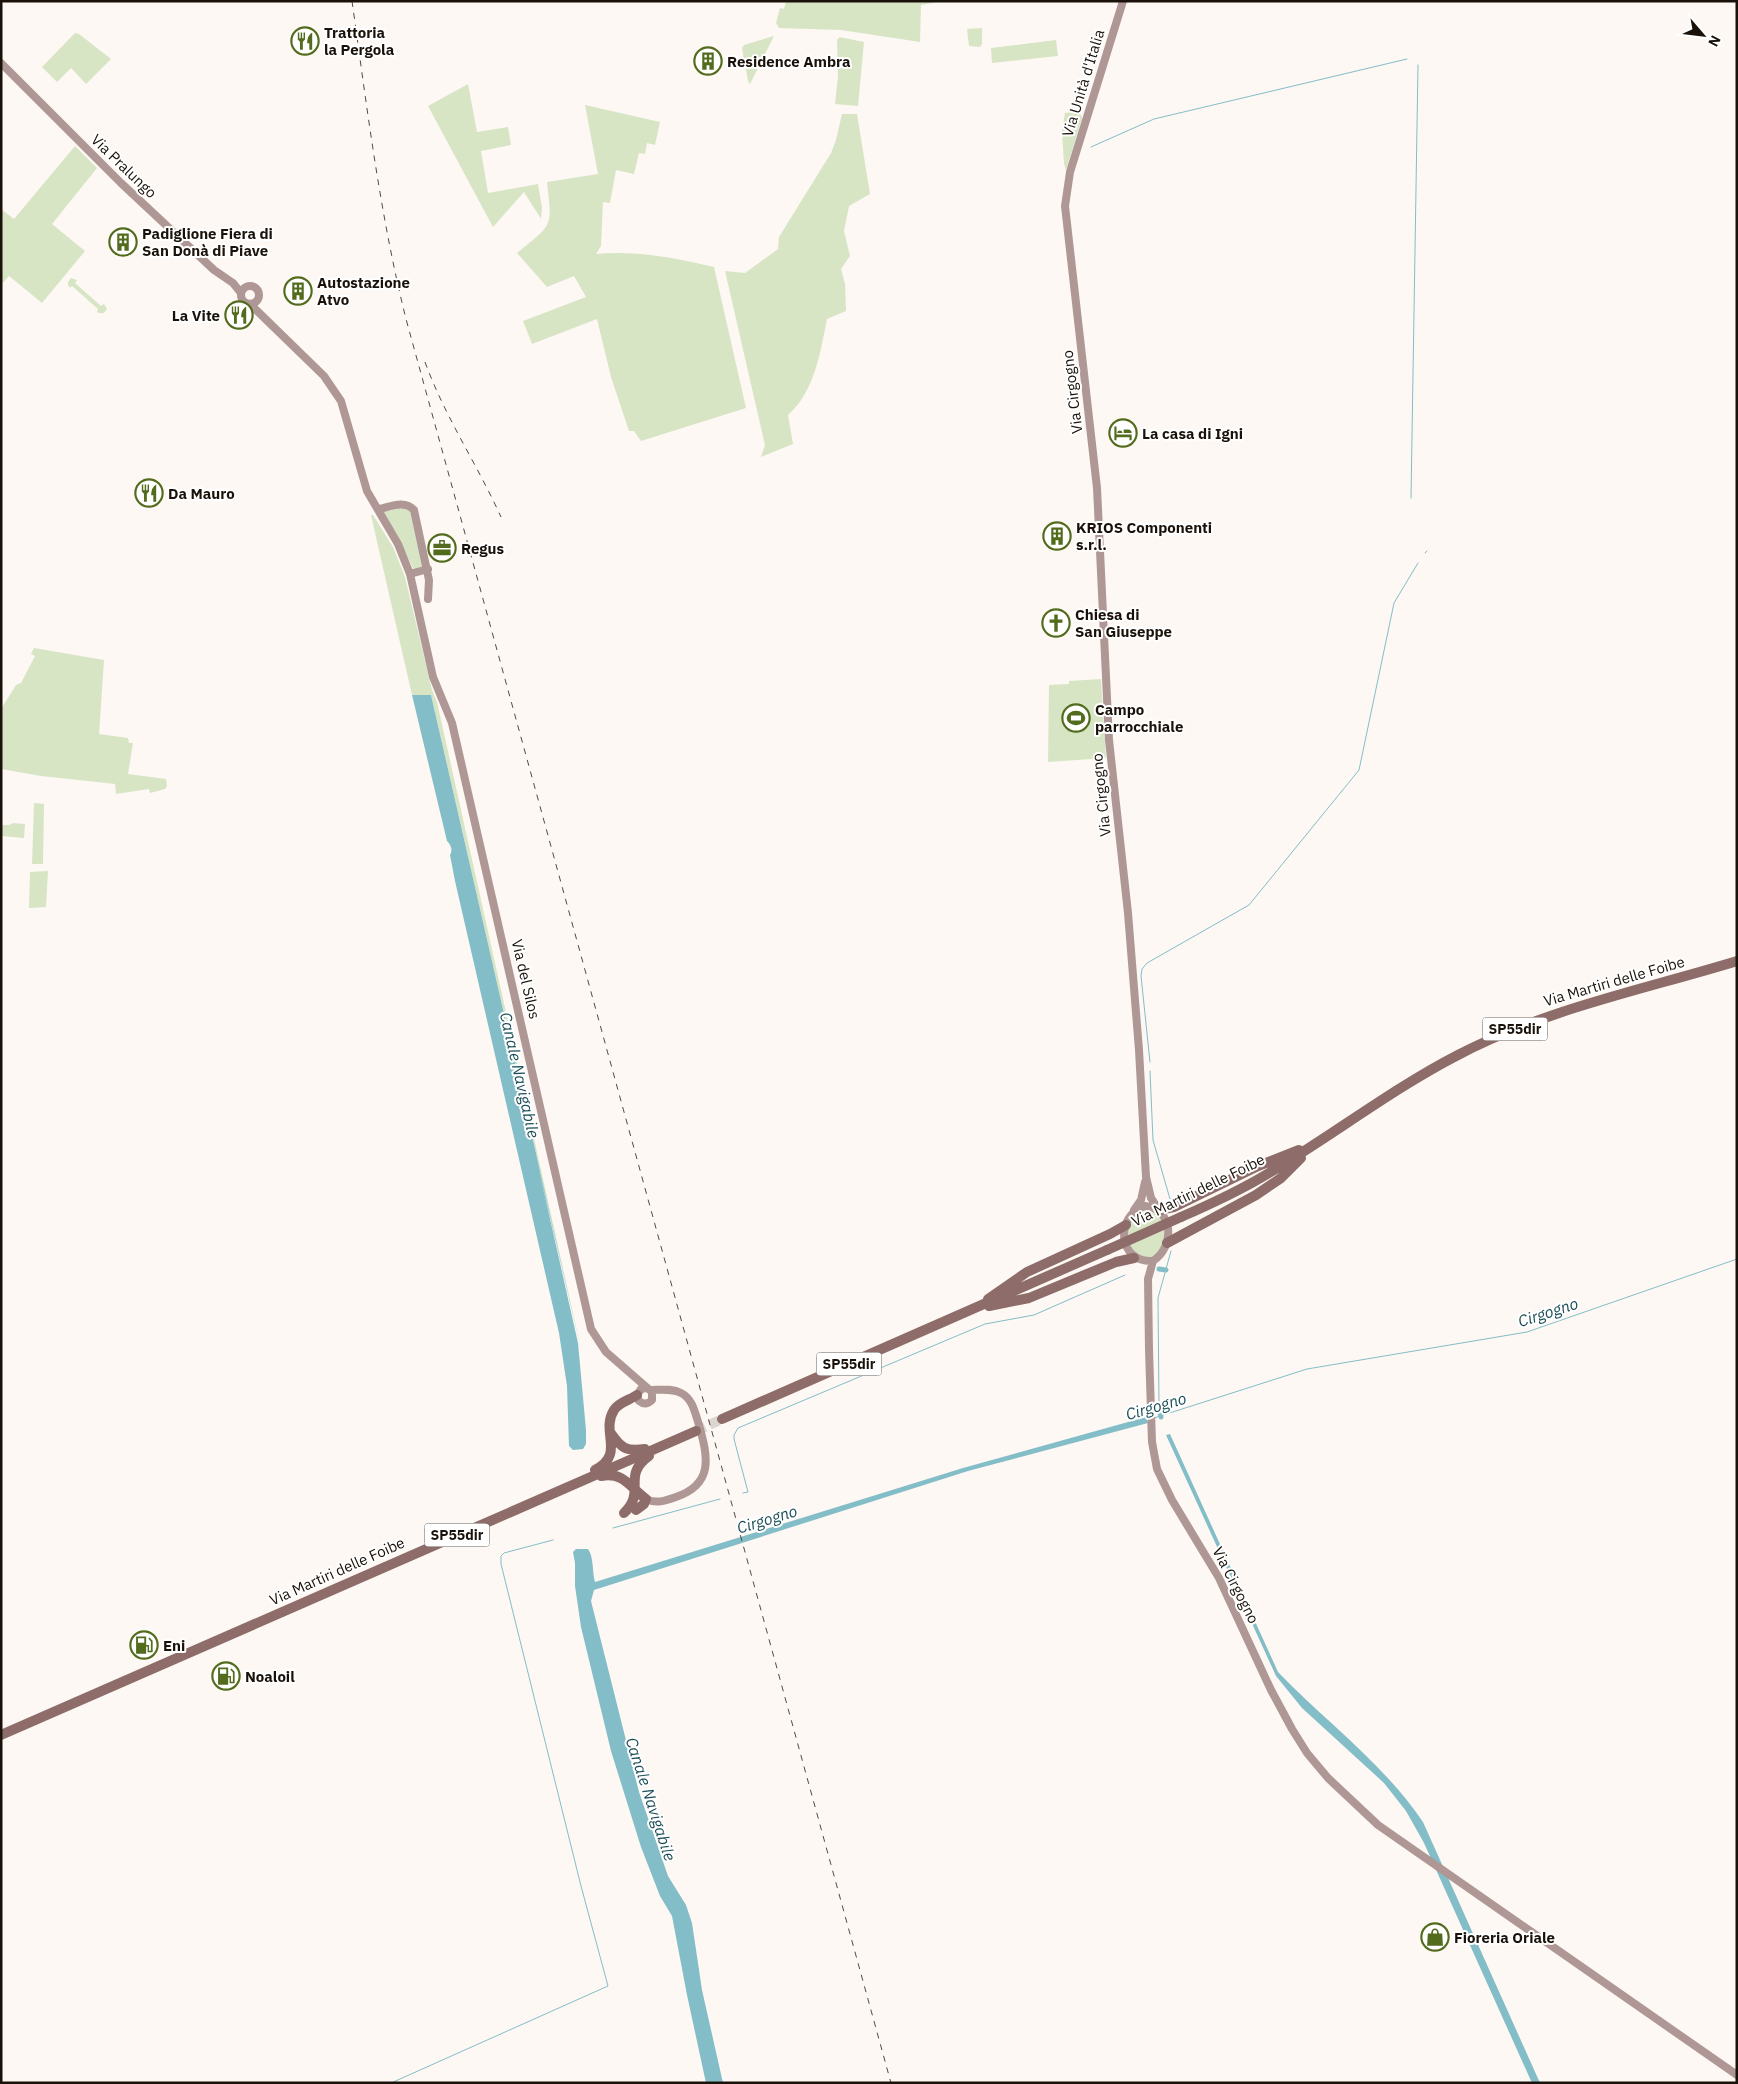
<svg xmlns="http://www.w3.org/2000/svg" width="1738" height="2084" font-family="'IBM Plex Sans',sans-serif">
<style>
.green{fill:#d7e5c5}
.water{fill:#83bdc8}
.lines{fill:none;stroke-linecap:round;stroke-linejoin:round}
.stream{stroke:#83bdc8;stroke-width:1}
.canal{stroke:#83bdc8;stroke-width:5}
.highway-tunnel{stroke:#dbd6d0;stroke-width:10;stroke-dasharray:10 5;stroke-linecap:butt}
.secondary{stroke:#af9795;stroke-width:8}
.highway{stroke:#8d6c69;stroke-width:10}
.rail{stroke:#524a43;stroke-width:1;stroke-dasharray:6 6;stroke-linecap:butt}
.highway-bridge{stroke:#8d6c69;stroke-width:10}
.labels{text-anchor:middle;dominant-baseline:central;stroke-width:4;stroke-linejoin:round;paint-order:stroke}
.shield{fill:#fff;stroke:#5f5954;stroke-width:1}
.shield-label{font-size:14px;font-weight:bold;fill:#1a120a}
.poi-label{font-size:15px;font-weight:bold;fill:#1a120a;stroke:#fff;text-anchor:start}
.street-label{font-size:15px;fill:#1a120a;stroke:#fff}
.water-label{font-size:16px;font-style:italic;fill:#1c4f58;stroke:#fff}
</style>
<rect width="100%" height="100%" fill="#fdf8f3"/>
<path class="green" d="M786,1H943L921,5L920,42L841,30L779,28L776,23L780,8L784,9Z
M982,28V44L980,47L969,46L967,29Z
M75,33L79,34L111,59L86,84L71,68L57,82L42,67Z
M774,36L750,84L748,81L742,48L744,45Z
M839,37L864,42L858,106L835,104L838,76L837,39H839Z
M1056,40L1058,56L992,63L991,48Z
M468,84L477,132L508,127L511,145L481,151L488,193L538,184L542,208L541,219L524,192L493,227L428,106Z
M585,105L660,122L655,145L647,143L645,154L639,153L634,174L616,170L610,203L603,202L601,246L596,254C635,250 676,258 714,267L746,408L641,441L634,431H629L611,377L597,319L532,344L523,321L586,297L574,276L547,287L517,253C554,223 552,228 547,182L598,174Z
M1073,112L1081,115L1082,118L1066,170L1064,164L1062,131L1065,113Z
M842,114H857L870,194L849,206L844,231L850,256L841,269L845,284L846,311L827,319C820,353 815,391 788,415L793,444L761,457L765,445L725,271L745,273L778,249L779,237L831,153L836,140Z
M75,146L97,168L52,224L85,251L42,303L9,276L1,285V209L14,219Z
M71,278L77,280L75,283L101,306L104,304L107,309L104,313H99L97,312L98,309L72,286L70,288L68,285V282Z
M404,508L411,511L423,567L414,570L396,533L382,512Z
M371,515H373L393,547L405,577L432,690L437,702L582,1354L431,695H412Z
M34,648L104,660L99,734L128,738L129,743H133L128,774L166,779L167,786L165,789L150,793L149,789L116,794L115,784L41,776L1,769V709L16,685L21,683L35,656L31,654Z
M1101,679L1106,758L1048,762L1049,685L1069,684V681Z
M34,803L44,804L43,864H32Z
M13,823L25,824L24,838L1,836L2,825H9Z
M48,871L46,907L29,908L30,872Z
M1144,1209L1154,1210C1156,1213 1160,1216 1162,1219C1168,1231 1165,1251 1152,1257C1135,1264 1127,1242 1128,1230C1129,1225 1132,1220 1134,1215Z"/>
<path class="water" d="M412,695H431L582,1354L537,1161L578,1343L586,1430V1444L583,1449L573,1450L569,1446L567,1386L559,1333L455,881L450,855C453,850 451,845 447,841Z
M1146,1417L1148,1423L968,1471L594,1590L591,1601L639,1792L668,1876L686,1905L692,1923L702,1990L723,2083H706L687,1995L672,1916L660,1896L641,1847L611,1751L581,1627L575,1586V1563L573,1552L576,1549H588C594,1557 592,1572 595,1582L963,1468Z
M1170,1434L1278,1672C1326,1722 1384,1764 1423,1822L1540,2083H1532L1424,1843L1406,1811L1384,1783L1302,1708L1276,1676L1166,1435Z"/>
<g class="lines">
<path class="stream" d="M1091,147L1154,119L1407,59
M1411,498L1418,65
M1425,553L1427,551
M1150,1062L1141,976L1142,969L1147,963L1249,905L1359,770L1394,603L1418,563
M1150,1071L1153,1140L1170,1199
M1159,1402L1158,1298L1171,1251
M1154,1418L1307,1369L1527,1332L1737,1259
M743,1493L748,1492L734,1439V1435L738,1428L985,1324L1034,1315L1125,1275
M613,1528L720,1499
M391,2083L608,1986L581,1886L501,1564V1556L504,1553L553,1540"/>
<path class="canal" d="M1159,1269L1166,1270
M1160,1413L1161,1417"/>
<path class="highway-tunnel" d="M696,1431L722,1419"/>
<path class="secondary" d="M1123,1L1070,172L1065,206L1097,488L1109,740L1128,913L1139,1050L1146,1177L1151,1198L1159,1210
M1,63L121,183L214,270L233,283L241,293
M241 295a9 9 0 1 1 18 0a9 9 0 1 1-18 0Z
M250,304L324,376L341,401L367,491L398,544L410,574L433,677L452,723L591,1329L606,1352L652,1392V1400C648,1404 644,1405 639,1401L637,1395L641,1389L646,1388
M380,509C392,506 405,500 414,510L429,580L428,599
M410,574L428,569
M1145,1206C1174,1209 1175,1247 1153,1261C1117,1263 1115,1215 1145,1206Z
M1134,1210L1141,1200L1145,1182
M1153,1261L1148,1279L1149,1350L1152,1442L1157,1469L1172,1500L1219,1578L1271,1690L1292,1729L1307,1753L1328,1778L1378,1825L1737,2075
M646,1499C656,1504 665,1501 676,1497C714,1484 708,1457 699,1425C695,1413 693,1399 681,1393C672,1388 660,1390 650,1390"/>
<path class="highway" d="M1159,1210L1174,1207L1258,1166L1299,1150
M1181,1217C1211,1204 1241,1190 1269,1173C1333,1135 1392,1089 1458,1055C1546,1009 1642,990 1737,961
M1167,1243L1256,1195L1281,1178L1301,1158
M988,1299L1027,1272L1110,1234L1126,1225
M989,1306L1029,1298L1116,1262L1134,1258
M722,1419L1107,1250
M610,1432C621,1448 626,1452 645,1449
M595,1470C626,1454 600,1432 614,1410C619,1402 630,1400 637,1395
M601,1476C623,1471 631,1488 646,1499L644,1504L636,1510
M624,1513C647,1491 621,1476 649,1456
M1,1735L696,1431"/>
<path class="rail" d="M352,1C367,108 380,215 406,319L891,2083
M425,362C445,417 477,464 501,517"/>
<path class="highway-bridge" d="M1107,1250L1181,1217"/>
</g>
<defs>
<g id="restaurant-ring" transform="scale(1.4375)"><circle r="9.5" fill="#fff" stroke="#526b1c" stroke-width="1.5"/><path d="M-5-6h1v4h1v-4h1v4h1v-4h1v5L-1.5 .5V6h-2V.5L-5-1ZM5-6V6H3V1.5H1.5Q1.5-4 5-6Z" fill="#526b1c"/></g>
<g id="building-ring" transform="scale(1.4375)"><circle r="9.5" fill="#fff" stroke="#526b1c" stroke-width="1.5"/><path d="M-4-6H4V6H1V3H-1V6H-4ZM-2.5-4.3h1.7v1.8h-1.7ZM.8-4.3h1.7v1.8H.8ZM-2.5-1h1.7V.8h-1.7ZM.8-1h1.7V.8H.8Z" fill="#526b1c"/></g>
<g id="hotel-ring" transform="scale(1.4375)"><circle r="9.5" fill="#fff" stroke="#526b1c" stroke-width="1.5"/><path d="M-6-4.5h1.5V1H6V5H4.5V3h-9V5H-6ZM-4 0a1.8 1.8 0 1 1 3.6 0ZM.5 0V-2.5h3Q6-2.5 6 0Z" fill="#526b1c"/></g>
<g id="office-ring" transform="scale(1.4375)"><circle r="9.5" fill="#fff" stroke="#526b1c" stroke-width="1.5"/><path d="M-6-3h4V-5.5h4V-3h4V5H-6ZM-1-4.5V-3h2v-1.5ZM-6 0V1H6V0Z" fill="#526b1c"/></g>
<g id="church-ring" transform="scale(1.4375)"><circle r="9.5" fill="#fff" stroke="#526b1c" stroke-width="1.5"/><path d="M-1.2-6h2.4v3.5h3.3v2.4h-3.3V6h-2.4V-.1h-3.3v-2.4h3.3Z" fill="#526b1c"/></g>
<g id="stadium-ring" transform="scale(1.4375)"><circle r="9.5" fill="#fff" stroke="#526b1c" stroke-width="1.5"/><path d="M0-5a6.5 5 0 1 0 0 10a6.5 5 0 1 0 0-10ZM-3.5-1.8h7v3.6h-7Z" fill="#526b1c"/></g>
<g id="fuel-ring" transform="scale(1.4375)"><circle r="9.5" fill="#fff" stroke="#526b1c" stroke-width="1.5"/><path d="M-5.5-6h7V0h2V4h1.3V-2.5L3-4.5l.8-.8L6-3V5H2.5V1h-1V6h-7ZM-4.2-4.7v3.2H.2V-4.7Z" fill="#526b1c"/></g>
<g id="shop-ring" transform="scale(1.4375)"><circle r="9.5" fill="#fff" stroke="#526b1c" stroke-width="1.5"/><path d="M-5-2.5h2.3a2.7 3.5 0 0 1 5.4 0H5L5.5 6h-11ZM-1.5-2.5h3a1.5 2.3 0 0 0-3 0Z" fill="#526b1c"/></g>
</defs>
<g fill-rule="evenodd">
<use href="#restaurant-ring" x="305" y="41"/>
<use href="#building-ring" x="708" y="61"/>
<use href="#building-ring" x="123" y="242"/>
<use href="#building-ring" x="298" y="291"/>
<use href="#restaurant-ring" x="239" y="315"/>
<use href="#hotel-ring" x="1123" y="433"/>
<use href="#restaurant-ring" x="149" y="493"/>
<use href="#building-ring" x="1057" y="536"/>
<use href="#office-ring" x="442" y="548"/>
<use href="#church-ring" x="1056" y="623"/>
<use href="#stadium-ring" x="1076" y="718"/>
<use href="#fuel-ring" x="144" y="1645"/>
<use href="#fuel-ring" x="226" y="1676"/>
<use href="#shop-ring" x="1435" y="1937"/>
</g>
<g class="labels">
<g class="shield">
<rect x="1482.5" y="1017.5" width="65" height="23" rx="4"/>
<rect x="816.5" y="1352.5" width="65" height="23" rx="4"/>
<rect x="424.5" y="1523.5" width="65" height="23" rx="4"/>
</g>
<g class="shield-label">
<text x="1515" y="1029">SP55dir</text>
<text x="849" y="1364">SP55dir</text>
<text x="457" y="1535">SP55dir</text>
</g>
<g class="poi-label">
<text x="324" y="32">Trattoria<tspan x="324" dy="17">la Pergola</tspan></text>
<text x="727" y="61">Residence Ambra</text>
<text x="142" y="233">Padiglione Fiera di<tspan x="142" dy="17">San Donà di Piave</tspan></text>
<text x="317" y="282">Autostazione<tspan x="317" dy="17">Atvo</tspan></text>
<text x="220" y="315" text-anchor="end">La Vite</text>
<text x="1142" y="433">La casa di Igni</text>
<text x="168" y="493">Da Mauro</text>
<text x="1076" y="527">KRIOS Componenti<tspan x="1076" dy="17">s.r.l.</tspan></text>
<text x="461" y="548">Regus</text>
<text x="1075" y="614">Chiesa di<tspan x="1075" dy="17">San Giuseppe</tspan></text>
<text x="1095" y="709">Campo<tspan x="1095" dy="17">parrocchiale</tspan></text>
<text x="163" y="1645">Eni</text>
<text x="245" y="1676">Noaloil</text>
<text x="1454" y="1937">Fioreria Oriale</text>
</g>
<g class="street-label">
<text transform="translate(1083 83) rotate(-73)">Via Unità d'Italia</text>
<text transform="translate(124 166) rotate(44)">Via Pralungo</text>
<text transform="translate(1072 392) rotate(-97)">Via Cirgogno</text>
<text transform="translate(1101 795) rotate(-96)">Via Cirgogno</text>
<text transform="translate(526 979) rotate(77)">Via del Silos</text>
<text transform="translate(1614 981) rotate(-16)">Via Martiri delle Foibe</text>
<text transform="translate(1198 1190) rotate(-26)">Via Martiri delle Foibe</text>
<text transform="translate(337 1571) rotate(-24)">Via Martiri delle Foibe</text>
<text transform="translate(1236 1585) rotate(63)">Via Cirgogno</text>
</g>
<g class="water-label">
<text transform="translate(520 1075) rotate(77)">Canale Navigabile</text>
<text transform="translate(1548 1312) rotate(-18)">Cirgogno</text>
<text transform="translate(1156 1406) rotate(-16)">Cirgogno</text>
<text transform="translate(767 1519) rotate(-17)">Cirgogno</text>
<text transform="translate(651 1799) rotate(72)">Canale Navigabile</text>
</g>
</g>
<rect width="1738" height="2084" fill="none" stroke="#1a120a" stroke-width="5"/>
<g transform="translate(1703 35) rotate(118)" stroke="#ffffff" stroke-width="4" paint-order="stroke">
<path d="M0-4L9 19L0 12L-9 19Z" fill="#1a120a"/>
<text y="-8" font-size="14" font-weight="bold" text-anchor="middle" fill="#1a120a">N</text>
</g>
</svg>
